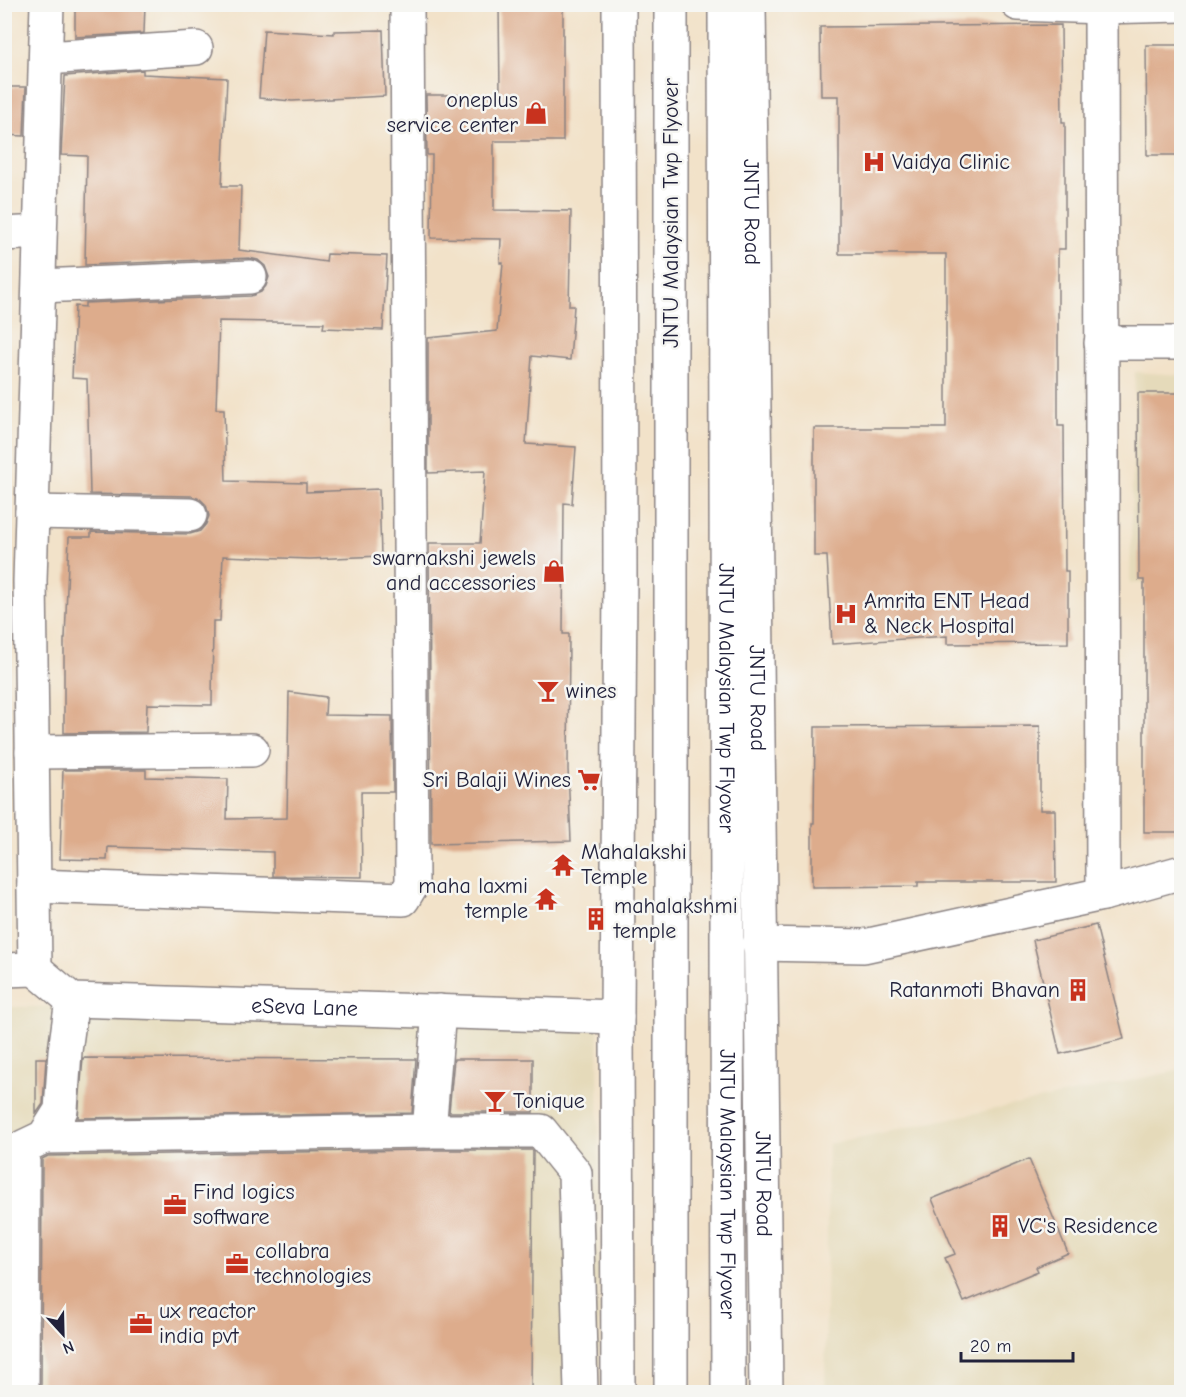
<svg xmlns="http://www.w3.org/2000/svg" width="1186" height="1397" font-family="'Comic Neue',sans-serif">
<style>
.built{fill:#e5daba}
.building{fill:#ddac8c}
.lines{fill:none;stroke-linecap:round;stroke-linejoin:round}
.minor-casing{stroke:#8a8282;stroke-width:36}
.major-casing{stroke:#8a8282;stroke-width:36}
.minor{stroke:#fff;stroke-width:33}
.major{stroke:#fff;stroke-width:33}
.labels{text-anchor:middle;dominant-baseline:central;stroke-width:5;stroke-linejoin:round;paint-order:stroke}
.poi-label{font-size:22px;fill:#22223b;stroke:#f6f6f2;text-anchor:start}
.street-label{font-size:22px;fill:#22223b;stroke:#f6f6f2}
</style>
<rect width="100%" height="100%" fill="#f6f6f2"/>
<filter id="ink" filterUnits="userSpaceOnUse"><feTurbulence type="fractalNoise" baseFrequency=".0167" numOctaves="2"/><feDisplacementMap in="SourceGraphic" scale="12" xChannelSelector="R" yChannelSelector="G"/><feConvolveMatrix kernelMatrix="1 2 1 2 8 2 1 2 1" color-interpolation-filters="sRGB"/></filter>
<filter id="wash" filterUnits="userSpaceOnUse"><feTurbulence type="fractalNoise" baseFrequency=".008" numOctaves="4" result="noise"/><feDisplacementMap in="SourceGraphic" scale="24" xChannelSelector="R" yChannelSelector="G"/><feGaussianBlur stdDeviation="1.35" result="paint"/><feColorMatrix in="noise" values="0 0 0 0 0 0 0 0 0 0 0 0 0 0 0 0 0 1.4 0 .05"/><feComposite in="paint" operator="in"/></filter>
<g filter="url(#wash)">
<rect width="100%" height="100%" fill="#f2e2c9"/>
<path class="built" d="M1135,372L1181,375V585L1130,583Z
M598,1003L599,1392H5L4,1007Z
M1181,1070V1392H825L828,1144Z"/>
<g id="blocks">
<path class="building" d="M75,4H145L144,33L75,37Z
M499,4H563V141H494V210L571,211L569,306H574L570,360L532,356L526,444L576,447L572,504L564,503L563,634H569L568,769L571,841L431,844L429,543H480L485,471L428,473V338L497,331L503,263H500L501,239L431,238L432,155H427L426,95H500Z
M1061,25L1062,122H1065V249H1058V426H1064L1065,571H1068V643L947,644V636L832,644L827,556H814V428H946V254H839V96H821L820,27Z
M264,30L334,34V31L383,30L385,96L292,101L259,98Z
M1146,45H1182V155H1147Z
M143,70V74L227,78L222,186H241L239,250L326,262L327,254L387,256L383,330L323,328L324,323L219,321L216,409H224L226,481L306,483V492L379,489L381,556L310,559L223,556L220,621H213L212,705L147,704L146,732L64,733V639H65L69,537H91V532L190,534L200,531L206,524L209,516L206,505L200,499L191,496L90,494L87,379L72,378L75,306L85,307V303L251,296L261,292L266,286L269,277L265,266L258,260L249,258L85,265L87,156L61,155L65,76Z
M4,87H26L24,136L4,135Z
M1138,393H1182V832H1144V580H1139Z
M289,692L326,697L325,715L392,716L393,792H361L362,877L273,876V852L108,847L107,860L60,859L63,770H146V777L228,779L227,819L287,818Z
M1040,726V810H1055L1056,882H918V886L812,887V823H814L815,727Z
M1096,925L1124,1039L1060,1054L1033,940Z
M36,1058H46L43,1104L36,1114Z
M83,1058L416,1059L412,1113L78,1118Z
M454,1059H533V1112H449Z
M429,1150H533L531,1392H41L42,1159L48,1156Z
M1029,1159L1068,1253L1036,1267L1038,1271L964,1302L945,1258L955,1254L932,1199Z"/>
</g>
</g>
<g filter="url(#ink)">
<use href="#blocks" fill-opacity="0" stroke="#8a8282" stroke-width="1.5"/>
<g class="lines">
<g class="minor-casing">
<g id="minor">
<path d="M1018,4L1101,7L1182,5"/>
<path d="M1101,7L1103,894"/>
<path d="M46,58L196,48"/>
<path d="M4,234L40,232"/>
<path d="M40,286L250,277"/>
<path d="M1101,343H1182"/>
<path d="M32,512L190,515"/>
<path d="M32,752L252,750"/>
<path d="M34,886L403,899L412,884L407,4"/>
<path d="M759,944L864,946L1103,894L1182,872"/>
<path d="M35,969L30,581L47,4"/>
<path id="s1" d="M4,970L35,969L72,1000L617,1017"/>
<path d="M429,1131L439,1011"/>
<path d="M44,1137L429,1131H541L575,1173L581,1392"/>
<path d="M22,1392L23,1147L44,1137L61,1110L65,1051L72,1000"/>
</g>
</g>
<g class="major-casing">
<g id="major">
<path d="M671,4V1392"/>
<path id="s2" d="M725,4L728,1392"/>
<path id="s3" d="M749,4L766,1392"/>
<path d="M618,1392L617,1017L620,578L619,4"/>
</g>
</g>
<use href="#minor" class="minor"/>
<use href="#major" class="major"/>
</g>
</g>
<defs>
<g id="shop-bare" transform="scale(1.8)"><path d="M-5-2.5h2.3a2.7 3.5 0 0 1 5.4 0H5L5.5 6h-11ZM-1.5-2.5h3a1.5 2.3 0 0 0-3 0Z" fill="#c8321e" stroke="#f6f6f2" stroke-width="2.5" paint-order="stroke"/></g>
<g id="hospital-bare" transform="scale(1.8)"><path d="M-5-5h3v3.5h4V-5h3V5h-3V1.5h-4V5h-3Z" fill="#c8321e" stroke="#f6f6f2" stroke-width="2.5" paint-order="stroke"/></g>
<g id="bar-bare" transform="scale(1.8)"><path d="M-6-5H6L.8 .8V4.5H3.5V6h-7V4.5H-.8V.8Z" fill="#c8321e" stroke="#f6f6f2" stroke-width="2.5" paint-order="stroke"/></g>
<g id="supermarket-bare" transform="scale(1.8)"><path d="M-6-5.5h2.5l.6 2H6L4.5 2H-2.5L-4.4-4H-6ZM-1.5 3.2a1.3 1.3 0 1 0 .1 0ZM3 3.2a1.3 1.3 0 1 0 .1 0Z" fill="#c8321e" stroke="#f6f6f2" stroke-width="2.5" paint-order="stroke"/></g>
<g id="temple-bare" transform="scale(1.8)"><path d="M0-6L5-2H3V0L6.5 2.5H4V6H1.5V3h-3V6H-4V2.5H-6.5L-3 0V-2H-5Z" fill="#c8321e" stroke="#f6f6f2" stroke-width="2.5" paint-order="stroke"/></g>
<g id="building-bare" transform="scale(1.8)"><path d="M-4-6H4V6H1V3H-1V6H-4ZM-2.5-4.3h1.7v1.8h-1.7ZM.8-4.3h1.7v1.8H.8ZM-2.5-1h1.7V.8h-1.7ZM.8-1h1.7V.8H.8Z" fill="#c8321e" stroke="#f6f6f2" stroke-width="2.5" paint-order="stroke"/></g>
<g id="office-bare" transform="scale(1.8)"><path d="M-6-3h4V-5.5h4V-3h4V5H-6ZM-1-4.5V-3h2v-1.5ZM-6 0V1H6V0Z" fill="#c8321e" stroke="#f6f6f2" stroke-width="2.5" paint-order="stroke"/></g>
</defs>
<g fill-rule="evenodd">
<use href="#shop-bare" x="536" y="113"/>
<use href="#hospital-bare" x="874" y="162"/>
<use href="#shop-bare" x="554" y="571"/>
<use href="#hospital-bare" x="846" y="614"/>
<use href="#bar-bare" x="548" y="691"/>
<use href="#supermarket-bare" x="589" y="780"/>
<use href="#temple-bare" x="563" y="865"/>
<use href="#temple-bare" x="546" y="899"/>
<use href="#building-bare" x="596" y="919"/>
<use href="#building-bare" x="1078" y="990"/>
<use href="#bar-bare" x="495" y="1101"/>
<use href="#office-bare" x="175" y="1205"/>
<use href="#building-bare" x="1000" y="1226"/>
<use href="#office-bare" x="237" y="1264"/>
<use href="#office-bare" x="141" y="1324"/>
</g>
<g class="labels">
<g class="poi-label">
<text x="518" y="100" text-anchor="end">oneplus<tspan x="518" dy="25">service center</tspan></text>
<text x="892" y="162">Vaidya Clinic</text>
<text x="536" y="558" text-anchor="end">swarnakshi jewels<tspan x="536" dy="25">and accessories</tspan></text>
<text x="864" y="601">Amrita ENT Head<tspan x="864" dy="25">&amp; Neck Hospital</tspan></text>
<text x="566" y="691">wines</text>
<text x="571" y="780" text-anchor="end">Sri Balaji Wines</text>
<text x="581" y="852">Mahalakshi<tspan x="581" dy="25">Temple</tspan></text>
<text x="528" y="886" text-anchor="end">maha laxmi<tspan x="528" dy="25">temple</tspan></text>
<text x="614" y="906">mahalakshmi<tspan x="614" dy="25">temple</tspan></text>
<text x="1060" y="990" text-anchor="end">Ratanmoti Bhavan</text>
<text x="513" y="1101">Tonique</text>
<text x="193" y="1192">Find logics<tspan x="193" dy="25">software</tspan></text>
<text x="1018" y="1226">VC's Residence</text>
<text x="255" y="1251">collabra<tspan x="255" dy="25">technologies</tspan></text>
<text x="159" y="1311">ux reactor<tspan x="159" dy="25">india pvt</tspan></text>
</g>
<g class="street-label">
<text transform="translate(671 213) rotate(-90)">JNTU Malaysian Twp Flyover</text>
<text stroke="none"><textPath href="#s3" startOffset="208">JNTU Road</textPath></text>
<text stroke="none"><textPath href="#s2" startOffset="694">JNTU Malaysian Twp Flyover</textPath></text>
<text stroke="none"><textPath href="#s3" startOffset="694">JNTU Road</textPath></text>
<text stroke="none"><textPath href="#s1" startOffset="312">eSeva Lane</textPath></text>
<text stroke="none"><textPath href="#s2" startOffset="1180">JNTU Malaysian Twp Flyover</textPath></text>
<text stroke="none"><textPath href="#s3" startOffset="1180">JNTU Road</textPath></text>
</g>
</g>
<rect width="1186" height="1397" fill="none" stroke="#f6f6f2" stroke-width="24"/>
<g transform="translate(63 1334) rotate(158)" stroke="#f6f6f2" stroke-width="4.5" paint-order="stroke">
<path d="M0-4.5L10 22L0 15L-10 22Z" fill="#22223b"/>
<text y="-9" font-size="16" font-weight="bold" text-anchor="middle" fill="#22223b">N</text>
</g>
<path d="M961 1352v9h112v-9" fill="none" stroke="#22223b" stroke-width="3"/>
<text x="970" y="1352" font-size="18" fill="#22223b" stroke="#f6f6f2" stroke-width="4.5" paint-order="stroke">20 m</text>
</svg>
